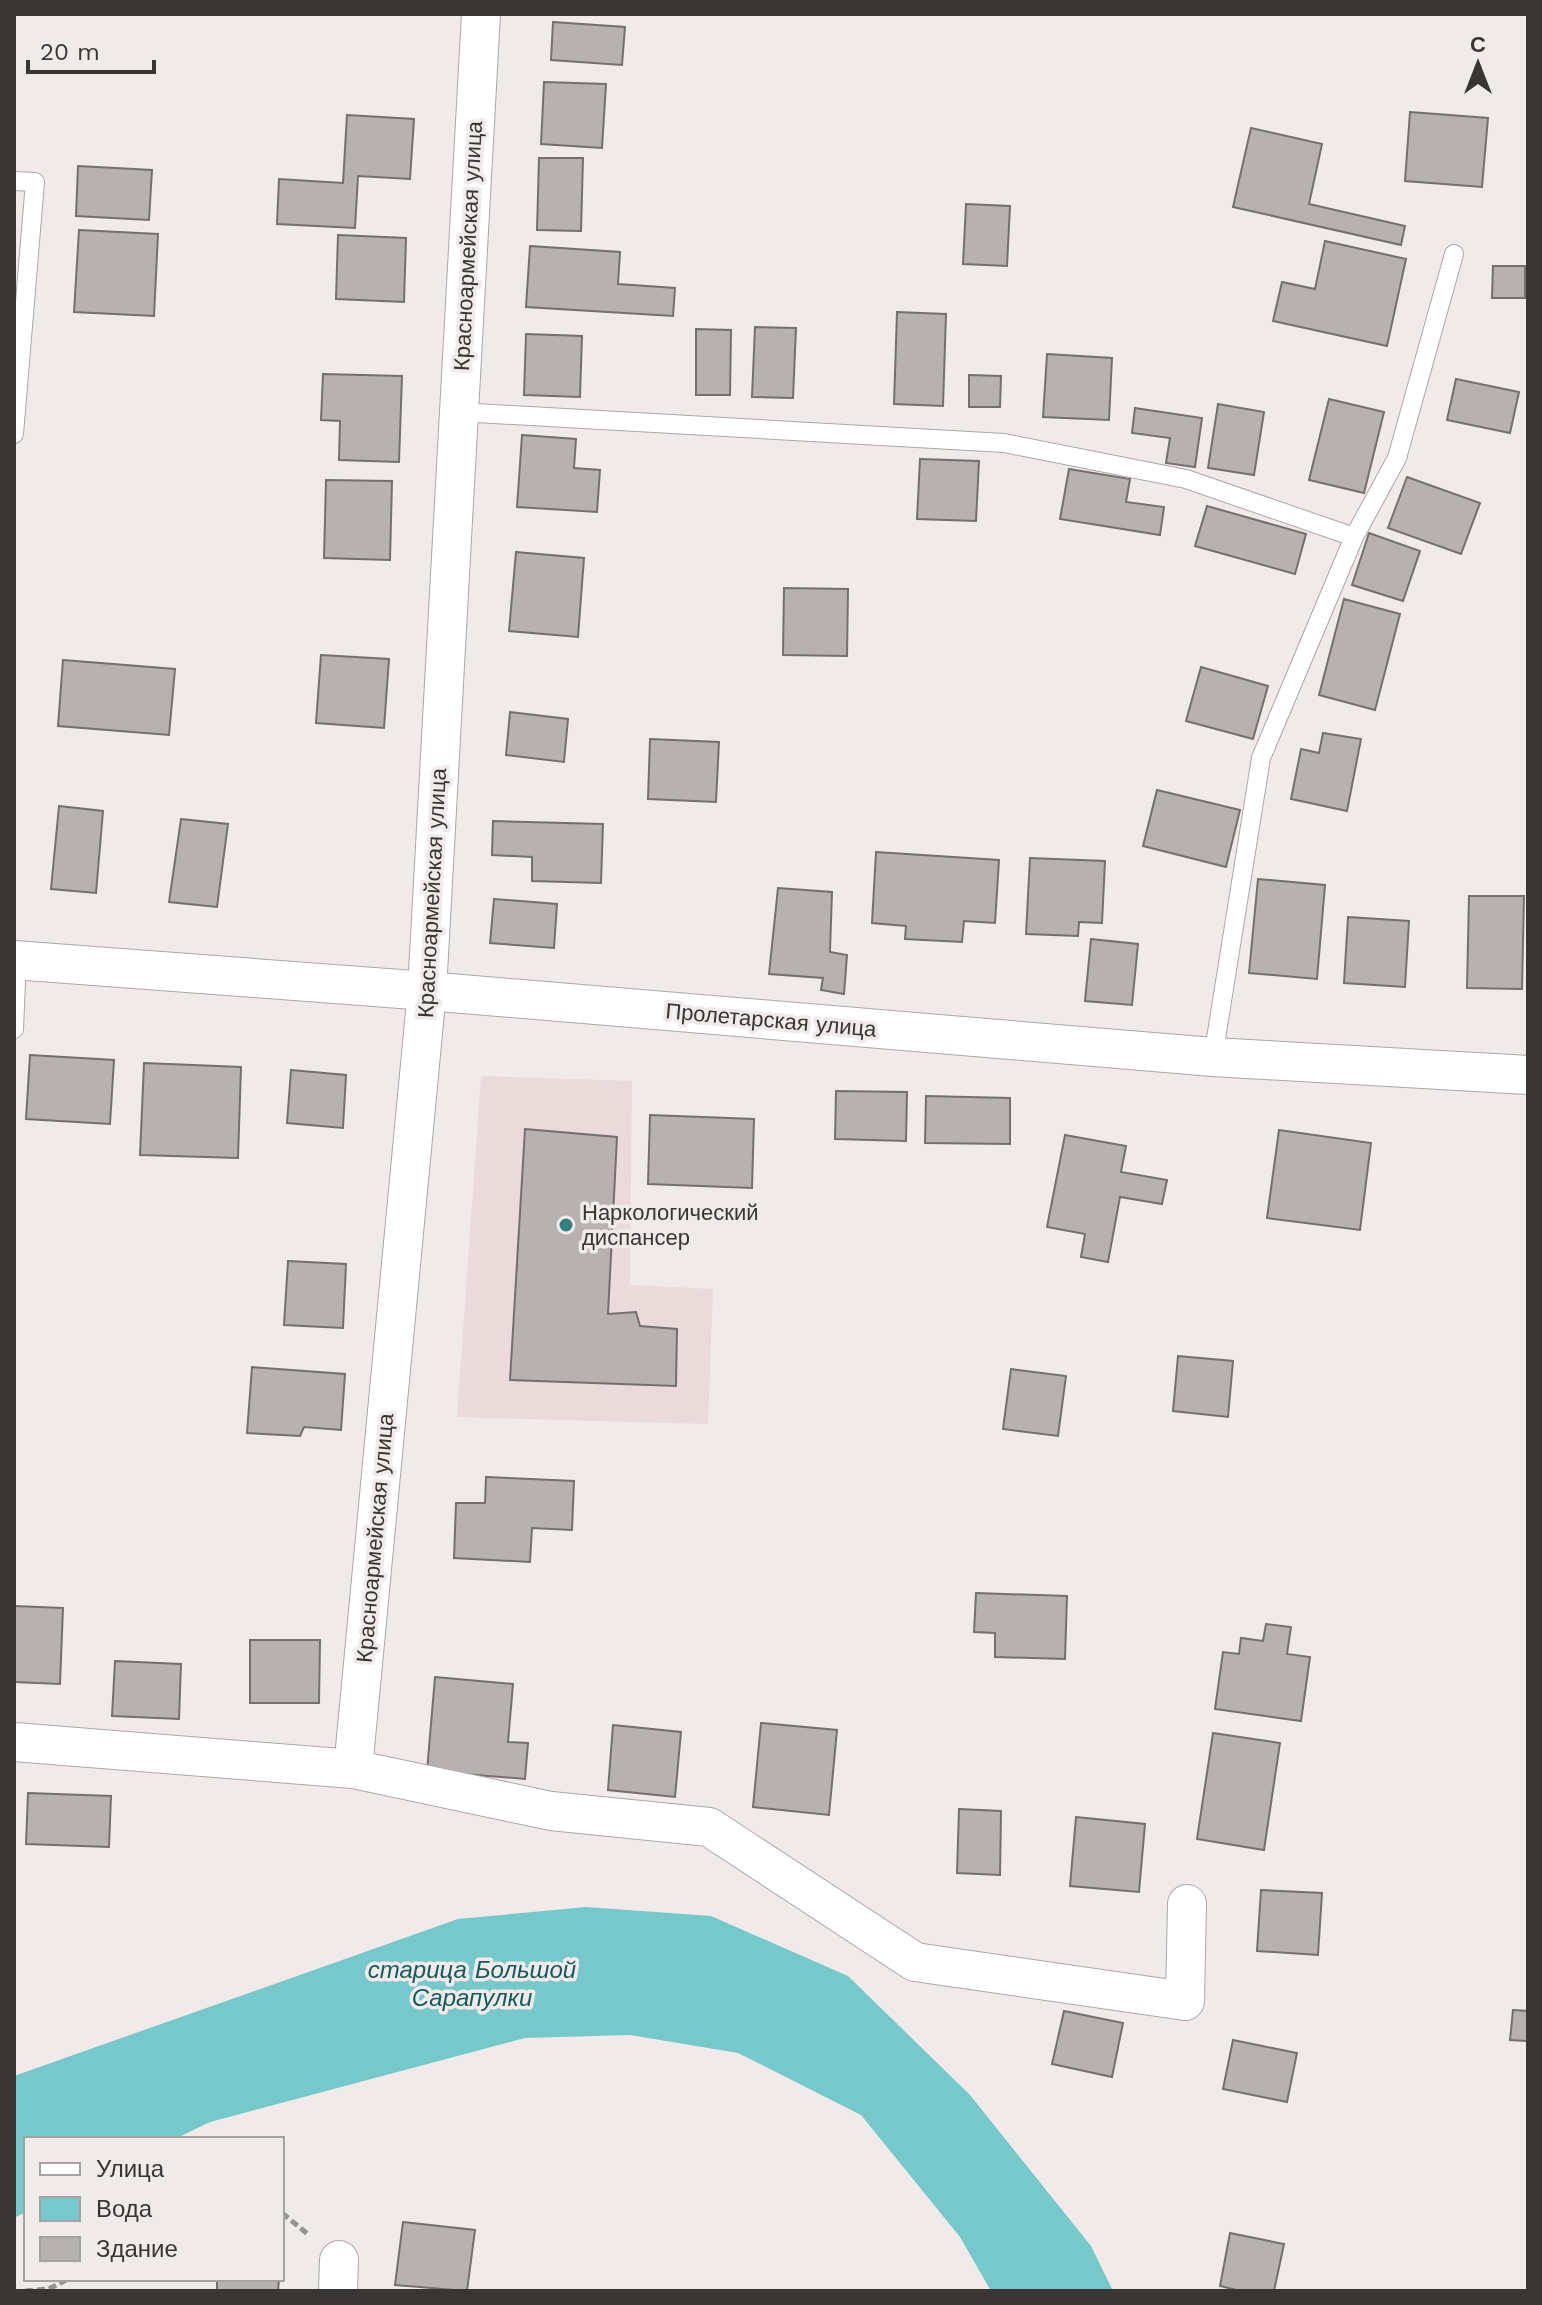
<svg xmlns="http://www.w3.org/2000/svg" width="1542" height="2305" font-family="'Work Sans',sans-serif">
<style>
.built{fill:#eadad9}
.water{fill:#77c8ca}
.building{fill:#b8b1b1;stroke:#756f6f;stroke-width:2}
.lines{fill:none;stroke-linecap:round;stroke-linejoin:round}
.service-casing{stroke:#ada7a6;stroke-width:20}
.minor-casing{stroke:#ada7a6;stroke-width:40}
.path{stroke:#979292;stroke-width:5;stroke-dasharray:8 4;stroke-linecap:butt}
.service{stroke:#fff;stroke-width:18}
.minor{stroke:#fff;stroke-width:38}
.poi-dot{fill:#367f81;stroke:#f1eaea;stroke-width:3}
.labels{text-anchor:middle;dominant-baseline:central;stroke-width:7;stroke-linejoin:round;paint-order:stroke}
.street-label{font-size:22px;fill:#383535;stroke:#f1eaea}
.poi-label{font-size:22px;fill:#383535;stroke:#f1eaea;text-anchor:start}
.water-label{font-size:24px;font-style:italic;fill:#155a5d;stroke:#f1eaea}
</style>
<rect width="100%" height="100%" fill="#f1eaea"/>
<path class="built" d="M481,1076L632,1081L630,1285L713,1289L708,1424L457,1417Z"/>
<path class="water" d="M586,1907L711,1916L848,1976L970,2095L1091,2246L1113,2291H991L960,2237L861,2115L738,2053L630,2035L525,2038L210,2122L175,2139H26V2212L14,2218V2076L458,1919Z"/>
<path class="building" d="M553,22L625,27L622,65L551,60Z
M544,82L606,84L602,148L541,144Z
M1410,112L1488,118L1482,187L1405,181Z
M347,115L414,119L410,179L358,176L355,228L277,224L279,179L343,183Z
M1251,128L1322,144L1309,204L1405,226L1401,245L1233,207Z
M539,158H583L581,231L537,230Z
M78,166L152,170L149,220L76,216Z
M966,204L1010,206L1007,266L963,264Z
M79,230L158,234L154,316L74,312Z
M338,235L406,238L404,302L336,299Z
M1325,241L1406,259L1387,346L1273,321L1282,282L1315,289Z
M530,246L620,252L618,284L675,288L673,316L526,307Z
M1493,266H1525V298H1492Z
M897,312L946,314L943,406L894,404Z
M755,327L796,328L793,398L752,397Z
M696,329L731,330L730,395H696Z
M526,334L582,336L580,397L524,395Z
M1047,354L1112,358L1109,420L1043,417Z
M323,374L402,376L399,462L339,460L340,421L321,420Z
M969,375L1001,376L1000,407H969Z
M1456,379L1519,392L1510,433L1447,420Z
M1329,399L1384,412L1364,493L1309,480Z
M1218,404L1264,412L1254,475L1208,468Z
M1135,408L1202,418L1195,467L1166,463L1170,438L1132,433Z
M522,435L576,439L574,468L600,470L597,512L517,507Z
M920,459L979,461L976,521L917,519Z
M1069,469L1130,479L1126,502L1164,507L1160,535L1060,519Z
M1407,477L1480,503L1461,554L1388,528Z
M326,480L392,481L390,560L324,558Z
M1207,506L1306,534L1295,574L1195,546Z
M1369,533L1420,551L1403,601L1352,585Z
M516,552L584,558L578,637L509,631Z
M784,588L848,589L847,656L783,655Z
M1344,599L1400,614L1375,710L1319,695Z
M321,655L389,659L384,728L316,723Z
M63,660L175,669L169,735L58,726Z
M1201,667L1268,686L1253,739L1186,721Z
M510,712L568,719L564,762L506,755Z
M1323,733L1361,739L1347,811L1291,799L1301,749L1319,753Z
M650,739L719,742L716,802L648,799Z
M1157,790L1240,810L1226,867L1143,846Z
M59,806L103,811L96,893L51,889Z
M181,819L228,824L217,907L169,902Z
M493,821L603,824L601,883L532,881V857L492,855Z
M876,852L999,860L995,923L964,921L962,942L905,939L906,926L872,923Z
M1030,858L1105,861L1102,923L1079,922L1078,936L1026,934Z
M1258,879L1325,885L1317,979L1249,973Z
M778,888L832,892L830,952L847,955L844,994L821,990L823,978L769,974Z
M1469,896H1524L1522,989L1467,988Z
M494,899L557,904L554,948L490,943Z
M1348,917L1409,921L1405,987L1344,983Z
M1091,939L1138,944L1132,1005L1085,1001Z
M30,1055L114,1060L110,1124L26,1119Z
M144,1063L241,1067L238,1158L140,1155Z
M291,1070L346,1075L343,1128L287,1123Z
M836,1091L907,1092L906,1141L835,1139Z
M926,1096L1010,1098V1144L925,1143Z
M650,1115L754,1119L752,1188L648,1184Z
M525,1129L617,1137L608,1314L636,1312L640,1326L677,1329L676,1386L510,1380Z
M1279,1130L1371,1143L1360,1230L1267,1218Z
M1065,1135L1126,1146L1121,1172L1167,1180L1162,1204L1120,1197L1108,1262L1081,1257L1085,1234L1047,1227Z
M288,1261L346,1264L343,1328L284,1325Z
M1178,1356L1233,1361L1228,1417L1173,1411Z
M252,1367L345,1374L341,1430L304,1427L300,1436L247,1433Z
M1011,1369L1066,1376L1058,1436L1003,1429Z
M486,1477L574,1481L572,1530L532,1528L530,1562L454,1558L456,1503H485Z
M976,1593L1067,1596L1065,1659L995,1657V1633L974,1632Z
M14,1606L63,1608L60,1684L14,1682Z
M1266,1624L1291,1627L1287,1654L1310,1657L1301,1721L1215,1709L1223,1652L1239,1654L1241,1638L1263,1641Z
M250,1640H320L319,1703H250Z
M115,1661L181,1664L179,1719L112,1716Z
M435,1677L513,1684L508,1742L528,1743L525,1779L427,1771Z
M761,1723L837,1730L829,1815L753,1807Z
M613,1725L681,1732L675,1797L608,1790Z
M1213,1733L1280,1743L1264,1850L1197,1839Z
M28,1793L111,1796L109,1847L26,1844Z
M959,1809L1001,1811L1000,1875L957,1873Z
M1076,1817L1145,1824L1139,1892L1070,1886Z
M1261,1890L1322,1893L1318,1955L1257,1951Z
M1513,2010L1528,2011V2041L1510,2040Z
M1064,2011L1123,2023L1112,2077L1052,2064Z
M1233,2040L1297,2053L1287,2102L1223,2089Z
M403,2222L475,2230L467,2291L395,2285Z
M1230,2233L1284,2244L1274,2291H1241L1220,2286Z
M217,2279H279L278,2291H217Z"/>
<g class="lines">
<g class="service-casing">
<path id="service" d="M14,181L35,182L14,434
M459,412L1004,443L1186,479L1354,537
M14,1029L17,960
M1213,1057L1261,758L1354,537L1397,458L1454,254"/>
</g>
<g class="minor-casing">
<path id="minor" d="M14,960L427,991L1213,1057L1528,1075
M14,1742L353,1769L551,1811L709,1827L915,1962L1185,2001L1187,1904
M353,1769L427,991L481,14
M338,2291L339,2260"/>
</g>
<path class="path" d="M282,2213L309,2235
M25,2291L49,2289L68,2279"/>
<use href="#service" class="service"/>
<use href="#minor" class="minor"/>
</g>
<circle class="poi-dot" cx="566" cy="1225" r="8"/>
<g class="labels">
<g class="street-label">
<text transform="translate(468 246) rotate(-87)">Красноармейская улица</text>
<text transform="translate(432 893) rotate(-87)">Красноармейская улица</text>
<text transform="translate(771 1020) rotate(5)">Пролетарская улица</text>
<text transform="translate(375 1538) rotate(-85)">Красноармейская улица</text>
</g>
<g class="poi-label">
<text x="582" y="1212">Наркологический<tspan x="582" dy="25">диспансер</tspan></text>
</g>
<g class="water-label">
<text x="472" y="1970">старица Большой<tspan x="472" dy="28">Сарапулки</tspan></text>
</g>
</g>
<rect width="1542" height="2305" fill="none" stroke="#383535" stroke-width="32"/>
<rect x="24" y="2137" width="260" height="144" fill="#f1eaea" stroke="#a7a2a2" stroke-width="2"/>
<rect x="40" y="2163" width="40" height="12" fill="#ffffff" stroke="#a7a2a2" stroke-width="2"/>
<text x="96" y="2177" font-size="24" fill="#383535">Улица</text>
<rect x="40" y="2197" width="40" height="24" fill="#77c8ca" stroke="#a7a2a2" stroke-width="2"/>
<text x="96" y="2217" font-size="24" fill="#383535">Вода</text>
<rect x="40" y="2237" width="40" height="24" fill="#b8b1b1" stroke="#a7a2a2" stroke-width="2"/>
<text x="96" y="2257" font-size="24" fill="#383535">Здание</text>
<g transform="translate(1478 64)" stroke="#f1eaea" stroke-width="6" paint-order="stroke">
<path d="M0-6L14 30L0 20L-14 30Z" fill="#383535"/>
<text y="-12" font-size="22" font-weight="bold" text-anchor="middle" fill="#383535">С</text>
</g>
<path d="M28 60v12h126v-12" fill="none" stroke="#383535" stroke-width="4"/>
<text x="40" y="60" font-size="24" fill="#383535" stroke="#f1eaea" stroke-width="6" paint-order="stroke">20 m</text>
</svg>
